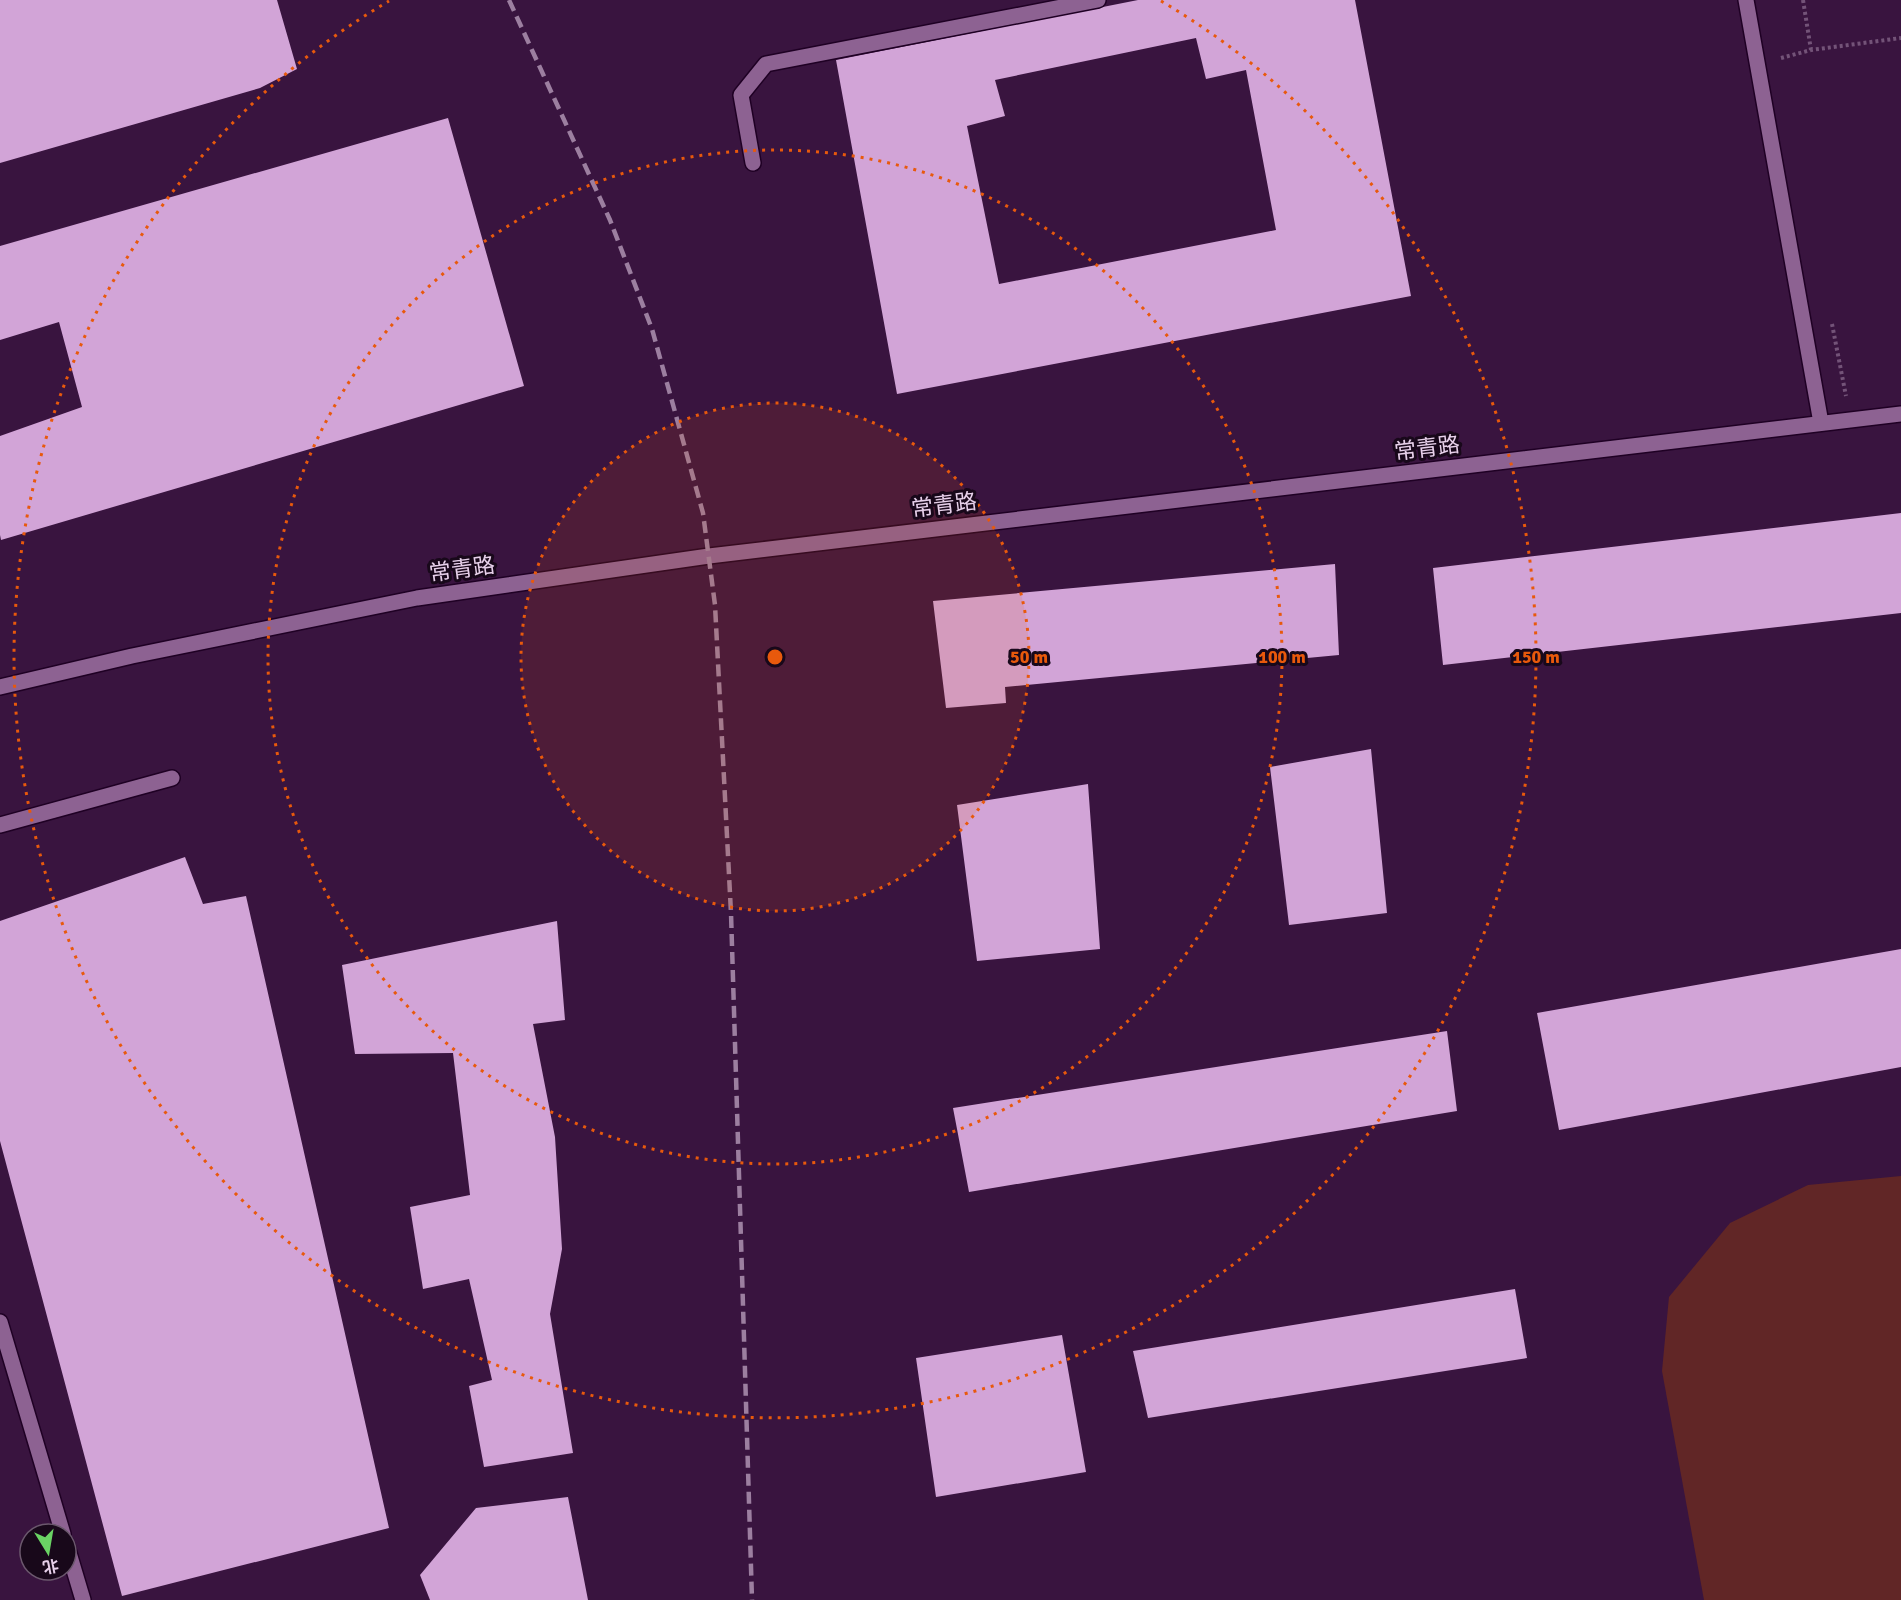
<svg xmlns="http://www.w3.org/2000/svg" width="1901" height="1600" font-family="Signika,'Noto Sans SC',sans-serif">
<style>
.green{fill:#612626}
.building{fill:#d2a4d7;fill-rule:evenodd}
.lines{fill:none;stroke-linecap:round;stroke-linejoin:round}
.minor-casing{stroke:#1f0024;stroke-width:18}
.path{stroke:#735378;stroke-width:4;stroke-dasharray:3 3;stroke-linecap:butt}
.minor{stroke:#8d6292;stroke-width:15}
.rail{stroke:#9c7fa0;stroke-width:4.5;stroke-dasharray:12 6;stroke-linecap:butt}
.ring{fill:none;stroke:#e8590c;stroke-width:3;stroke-dasharray:3 6}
.labels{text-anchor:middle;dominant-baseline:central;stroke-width:6;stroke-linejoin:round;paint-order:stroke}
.street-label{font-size:22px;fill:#e7d0ea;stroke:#18081a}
.centre{fill:#e8590c;stroke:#18081a;stroke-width:3}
.ring-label{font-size:18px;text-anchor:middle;font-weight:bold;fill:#e8590c;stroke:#18081a;stroke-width:6;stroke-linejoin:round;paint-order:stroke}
</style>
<rect width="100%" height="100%" fill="#39143f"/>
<path class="green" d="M1901,1176V1600H1704L1662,1371L1669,1297L1730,1223L1808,1185Z"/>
<path class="building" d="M0,0H277L297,69L260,88L0,163Z
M1138,0H1355L1411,296L897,394L836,60ZM1196,38L1206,79L1246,70L1276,230L999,284L967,126L1005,116L995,80Z
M448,118L524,386L1,540L0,535V436L82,407L59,322L0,340V246Z
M1901,513V613L1443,665L1433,568Z
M1335,564L1339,655L1005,687L1006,703L946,708L933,601Z
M1371,749L1387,913L1289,925L1270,767Z
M1088,784L1100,949L977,961L957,805Z
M185,857L203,904L246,896L389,1528L122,1596L0,1141V921Z
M557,921L565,1020L533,1024L555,1137L562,1249L550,1314L573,1453L484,1467L469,1386L492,1380L469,1279L423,1289L410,1207L470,1195L453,1053L355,1054L342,965Z
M1901,949V1067L1559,1130L1537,1013Z
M1447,1031L1457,1111L969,1192L953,1108Z
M1515,1289L1527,1358L1148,1418L1133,1351Z
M1062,1335L1086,1472L936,1497L916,1358Z
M568,1497L588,1600H430L420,1575L476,1508Z"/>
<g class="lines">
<g class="minor-casing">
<path id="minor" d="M1746,0L1821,423
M753,163L741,95L766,64L1098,0
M0,687L132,656L417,598L709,556L1901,414
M0,825L172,778
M0,1322L63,1534
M66,1543L83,1600"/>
</g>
<path class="path" d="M1803,0L1811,50
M1781,58L1811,50L1901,38
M1832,324L1846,396"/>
<use href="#minor" class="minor"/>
<path class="rail" d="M509,0L610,220L652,329L703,513L715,605L731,913L752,1600"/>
</g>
<circle cx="775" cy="657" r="254" fill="#e8590c" fill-opacity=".12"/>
<g class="ring">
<circle cx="775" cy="657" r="254"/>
<circle cx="775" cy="657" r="507"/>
<path d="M1161 1A761 761 0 1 1 389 1"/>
</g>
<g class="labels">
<g class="street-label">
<text transform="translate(1427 448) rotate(-7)">常青路</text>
<text transform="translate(944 505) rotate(-7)">常青路</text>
<text transform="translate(462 569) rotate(-8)">常青路</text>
</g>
</g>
<circle cx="775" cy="657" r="9" class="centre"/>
<g class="ring-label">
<text x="1029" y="663">50 m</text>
<text x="1282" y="663">100 m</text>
<text x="1536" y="663">150 m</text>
</g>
<g transform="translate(48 1552) rotate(169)"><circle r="28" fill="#18081a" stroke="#6b586d" stroke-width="1.5"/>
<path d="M0-4.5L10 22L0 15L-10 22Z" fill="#6ad364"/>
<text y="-9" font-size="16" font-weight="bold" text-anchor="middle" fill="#e7d0ea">北</text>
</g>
</svg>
